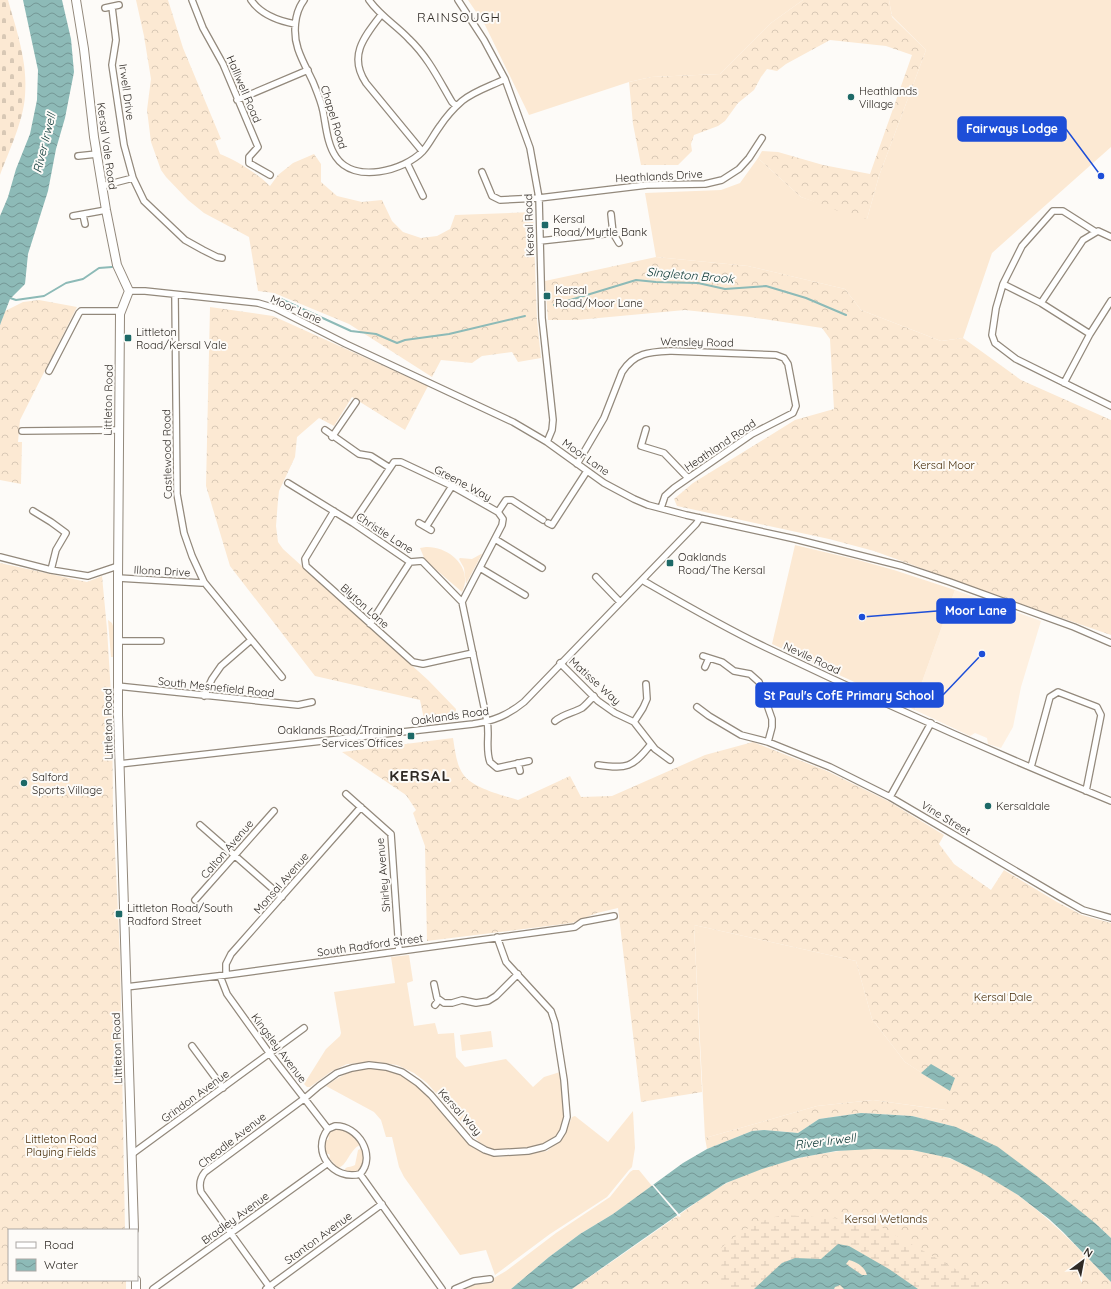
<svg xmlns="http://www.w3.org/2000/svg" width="1111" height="1289" font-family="Quicksand,sans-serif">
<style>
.built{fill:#fef0e0}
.grass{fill:#fce9d3}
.forest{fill:url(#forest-crowns)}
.wetland{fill:url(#wetland-marsh)}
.cemetery{fill:url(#cemetery-stones)}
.water{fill:url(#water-waves);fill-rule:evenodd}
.pier{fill:#fdfbf8}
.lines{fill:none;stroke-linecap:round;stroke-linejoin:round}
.stream{stroke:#8dbab7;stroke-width:2}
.street-casing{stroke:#93897c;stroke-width:8}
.secondary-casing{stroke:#93897c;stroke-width:10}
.street{stroke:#fff;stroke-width:5.5}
.secondary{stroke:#fff;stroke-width:8}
.poi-dot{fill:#1d6967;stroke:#fdfbf8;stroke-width:1.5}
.labels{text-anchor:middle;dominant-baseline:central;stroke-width:4;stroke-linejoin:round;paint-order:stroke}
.street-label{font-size:11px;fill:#2f2a25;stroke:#fdfbf8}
.poi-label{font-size:11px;fill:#2f2a25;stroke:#fdfbf8;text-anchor:start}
.park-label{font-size:11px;fill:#432904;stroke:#fdfbf8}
.water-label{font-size:12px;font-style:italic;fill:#043230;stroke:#fdfbf8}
.quarter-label{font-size:13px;letter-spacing:1px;fill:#2f2a25;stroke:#fdfbf8}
.district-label{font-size:15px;font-weight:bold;letter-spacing:1px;fill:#2f2a25;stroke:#fdfbf8}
.leader{fill:none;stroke:#1d4ed8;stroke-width:1.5}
.callout-dot{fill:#1d4ed8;stroke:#fdfbf8;stroke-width:1.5}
.callout{fill:#1d4ed8;stroke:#1d4ed8;stroke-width:1.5}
.callout-label{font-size:12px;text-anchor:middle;font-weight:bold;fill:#fff}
</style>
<defs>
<pattern id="forest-crowns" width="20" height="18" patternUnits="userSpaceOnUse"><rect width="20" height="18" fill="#fce9d3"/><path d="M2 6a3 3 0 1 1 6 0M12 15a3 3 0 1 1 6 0" fill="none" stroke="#d8c8b5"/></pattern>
<pattern id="wetland-marsh" width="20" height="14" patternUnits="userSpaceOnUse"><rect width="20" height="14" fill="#fce9d3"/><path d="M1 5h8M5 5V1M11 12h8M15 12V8" fill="none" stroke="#d8c8b5"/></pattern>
<pattern id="cemetery-stones" width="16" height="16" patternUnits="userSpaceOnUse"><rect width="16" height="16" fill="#fce9d3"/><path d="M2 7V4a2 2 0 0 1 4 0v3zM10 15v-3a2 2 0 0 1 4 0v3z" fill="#d8c8b5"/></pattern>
<pattern id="water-waves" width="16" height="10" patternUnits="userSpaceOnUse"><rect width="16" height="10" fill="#8dbab7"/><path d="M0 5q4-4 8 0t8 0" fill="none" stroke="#749795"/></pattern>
</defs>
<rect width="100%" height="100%" fill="#fdfbf8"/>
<path class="built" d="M955,590L1041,621L1021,687L1013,727L1001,748L988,744L987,738L975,733L970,736L915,710L917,696Z"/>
<path class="grass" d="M468,0H803L771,23L720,74L651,77L629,82L529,115L485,25Z
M889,0H1111V147L992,253L963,338L941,341L861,310L845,289L748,266L656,257L645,193L721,190L740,183L758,158L801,197L867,219L879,176L926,50L892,16Z
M795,545L858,560L894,570L955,590L917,696L915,710L772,644Z
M426,547C449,546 474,568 462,592L425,560L420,548Z
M481,554H482L466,584L464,568L459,559L460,558L472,559Z
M108,620L112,623L113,626L114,657H111Z
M694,925L856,961L872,1019L905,1062L950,1091L946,1110L873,1100L817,1106L705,1138Z
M409,955L413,981L407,983L414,1026L435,1023L438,1034L454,1033L456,1057L465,1067L506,1059L533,1087L544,1077L560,1072L565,1120L562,1129L558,1134L544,1145L499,1151L491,1149L479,1142L427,1083L414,1073L397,1065L376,1062L347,1064L332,1071L310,1087H307L304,1084L326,1049L340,1036L341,1033L334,992L395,983L391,957Z
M491,1031L493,1047L462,1051L460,1035Z
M373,1068L385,1069L397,1073L416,1082L478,1149L486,1154L499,1157L547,1151L563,1138L572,1117L575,1116L608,1142L633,1111L635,1148L632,1167L629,1170L607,1197L550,1234L495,1275L486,1250L460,1255L404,1177L399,1167L392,1137H386L381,1120L374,1112L326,1086C345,1073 349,1071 373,1068Z
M339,1128L353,1135L360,1145C350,1149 347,1166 338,1168L329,1158L330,1156L329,1154H327L324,1146V1139L328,1140L329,1137L326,1135C329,1130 334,1129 339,1128Z
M362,1148C364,1156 367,1172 354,1173C351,1174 347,1172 344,1171C346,1165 351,1168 355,1165L358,1150Z
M633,1170H639L652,1186L613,1214L580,1234L549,1257L511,1289H463L478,1284L493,1283L494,1278L506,1271L556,1233L610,1197L630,1172Z"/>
<path class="forest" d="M136,0H168L183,48L221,139L215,141L220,154C236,160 258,174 270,186L278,175L293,163L314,154L321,164V182L337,196L362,202L382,200L392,221L403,232L421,238L437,236L450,229L455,215L533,212L537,320L541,358L518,362L512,352L482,356L472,363L441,360L432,377L349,324L274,293L258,291L249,237L204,213L188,200L166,177L161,170L151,142L147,110L151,79L144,36Z
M803,0H889L892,17L926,50L879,176L867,219L857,218L801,197L758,158L762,151L778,152L823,165L870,174L912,55L886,46L830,40L786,64L777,71L767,69L761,77L754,90L738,103L725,121L718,126L694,135L691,144L692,151L678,165H641L633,124L629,82L651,77L720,74L771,23Z
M656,257L748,266L845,289L861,310L941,341L963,338L1021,380L1111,420V635L1001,597L874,551L829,539L677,506L674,499L693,483L795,420L834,409L830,339L822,328L750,317L685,310L577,320H548L545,281Z
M39,300L77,307L20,420L18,442H22L21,484L0,480V325L5,311L23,302Z
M210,307L273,316L428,386L405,430L352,397L334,426L319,418L297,437L295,457L279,491L278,500L276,526L278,542L283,549L428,680L456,709L455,720L425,724L420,700L315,676L230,566L206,486Z
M0,563L87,582L102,576L107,629L112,710L113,810L120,954L125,1230H9V1280H126V1289H0Z
M453,738C455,750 456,764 463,774C472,788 502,795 518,800L570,776L581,797L612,796L705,755L753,742L827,771L888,801L944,835L939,844L954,864L991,890L1004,870L1057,902L1082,915L1111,923V1238L1095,1223L956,1127L912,1116L861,1113L819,1119L798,1133L764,1130L752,1131L707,1149L705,1138L817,1106L873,1100L945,1110L949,1091L905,1062L872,1019L856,961L694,925L702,1092L641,1102L618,908L597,913L572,923L427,941L425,846L413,813L416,810L406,795L342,752Z
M855,1149C886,1148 921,1148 951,1159C1016,1182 1064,1233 1111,1282V1289H572C606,1266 639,1243 673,1219C691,1207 709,1192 729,1182C769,1163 811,1154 855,1149Z"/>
<path class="wetland" d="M784,1215L861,1220L872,1222L991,1289H721L722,1247C742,1231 757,1220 784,1215Z"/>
<path class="cemetery" d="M0,0H8C17,32 28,63 25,96C23,122 9,151 0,175Z"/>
<path class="water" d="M23,0H62L71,39L74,72L65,118L56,149L48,191L28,254L25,284L10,299L0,325V216L8,197L16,169L30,134L37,100L38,70Z
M931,1064L955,1078L950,1091L921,1073Z
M861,1113L912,1116L956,1127L998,1147L1038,1177L1095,1223L1111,1238V1282L1063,1232L1049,1219L1018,1195L985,1175L950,1158L912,1150L874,1149L836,1151L798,1158L762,1169L726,1183L686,1209L572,1289H511L549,1257L580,1234L613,1214L683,1163L707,1149L752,1131L764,1130L798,1133L819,1119Z
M838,1244L849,1246L889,1269L918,1289H844L840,1285L835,1287L834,1289H754L782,1263L795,1258L821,1259ZM849,1260C857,1262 865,1267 867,1275H862L846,1264Z"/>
<path class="pier" d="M652,1183L679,1214L681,1216L679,1217L651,1184Z"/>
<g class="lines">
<path class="stream" d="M10,298L16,300L44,296L66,283L83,279L99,268L112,267
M281,299L351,331L376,334L397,343L405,340L449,334L525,316
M554,305L636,280L656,282L698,283L725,289L766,286L806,298L846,315"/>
<g class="street-casing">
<path id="street" d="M192,0L203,28L223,64L258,147L249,157V163L270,175
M251,0C261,15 279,21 295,24
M304,0C294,13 293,34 298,49C302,61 308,71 313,82C317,92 321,101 323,111C326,126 327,144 336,157C354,184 404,171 423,151C429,144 434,134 440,126C446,117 454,108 462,101C474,91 491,86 505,79
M369,0C380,16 396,25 409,39C428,57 439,80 452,102L456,106
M458,0L484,40L505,79L530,148L539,198L542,318L553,420L552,430L547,442
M112,7L116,40L112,65L124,145L133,178L144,201L185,240L203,250L217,257L222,258
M105,8L119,5
M381,15C364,37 348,56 366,83L422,151
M237,100L308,70
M78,156L97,154
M407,163L423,196
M482,172L492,196L500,200L539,198L647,185L705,184L722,180L739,169L749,158L762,138
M102,186L133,178
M83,215L85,224
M73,216L106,210
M1096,232L1063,211H1053L1022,246L1003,284L996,308L992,335L995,343L1016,359L1111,406
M613,233L619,243
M540,241L613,233L611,214
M1003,284L1041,303L1090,334
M129,291H145L258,303L275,308L346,344L513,422L547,442L604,483L634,499L648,505L686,515L795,539L902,566L950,582L1074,627L1111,643
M175,295L177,494L184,533L192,556L204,582L282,677
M1041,303L1083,240L1098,231L1111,237
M49,371L79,313L81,311H121
M1064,383L1090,334L1111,301
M646,429L641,446L664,453L688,478
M325,430L359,454L371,456L390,468
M22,431L119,430
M332,437L356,402
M577,464L604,418L622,372C635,352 650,352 672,351L776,355L784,358L788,364L796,406L793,413L752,434L674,488L665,496L661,508
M288,483L353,523L410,562L422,561L462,602L487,721C490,735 485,748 490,762L497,768L529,761
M33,511L51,522L66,533L56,550L51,570
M334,511L305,559L306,566L413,662L423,664L473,653
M498,512L506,500H512L543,520
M353,523L394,462H401L452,486L498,512L503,519L502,525L462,602
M419,523L431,530
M548,523L552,525L587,471
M426,527L452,486
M495,539L542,568
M0,557L51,570L88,576L118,566
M480,568L525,595
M596,577L620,602
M118,578L202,583L204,582
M642,580C682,603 723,627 765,647C878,701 994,753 1111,801
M370,624L410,562
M118,641H161
M703,656L722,662L734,671L750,674L759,682L772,719V727L768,742
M560,663L598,701L615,713L634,722L655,749L670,760
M705,667L709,658
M117,686L298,705L312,702
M204,696L212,679L221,666L251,640
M697,707L709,716L741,735L768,742L830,767L890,797L1060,897L1083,910L1111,918
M555,721C563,714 573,713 582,708C586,705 590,700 594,696
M634,722L643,708L647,699L646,684
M518,763L520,771
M119,764L473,724C494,721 508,715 524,702L696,524L700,518
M598,765C627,769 632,768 651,744
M1031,767L1050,697L1058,692L1097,707L1101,715L1086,791
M346,794L391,834L399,950
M890,797L931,723
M200,825L282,897
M195,900L274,811
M226,975V964L231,954L361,807
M220,976L227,994L270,1054L328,1129
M434,984L437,998L444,1003H452L462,1000L476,1003L488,1001L496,996L518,974
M126,987L226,975L575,927L582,922L614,916
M435,1005L439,1000
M192,1046L223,1088
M335,1126C358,1125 377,1156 360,1174C334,1181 310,1152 328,1129Z
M132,1154L304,1028
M360,1174L442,1289
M153,1289L328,1163
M266,1289L382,1204
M271,1289L201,1192C199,1185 200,1178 205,1172L305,1098L319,1086L337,1073L352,1068L369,1065L386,1067L402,1072L418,1083L431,1095L471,1142L485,1150L494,1153L528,1151L544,1147L558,1139L563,1131L567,1117L564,1080L555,1023L551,1011L506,962L497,937
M455,1289L474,1281L490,1279"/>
</g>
<g class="secondary-casing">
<path id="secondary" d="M76,0L84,49L94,137L106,210L117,265L129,291L120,314L118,578V715L134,1230
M136,1280V1289"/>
</g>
<use href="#street" class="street"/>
<use href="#secondary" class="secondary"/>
</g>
<g class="poi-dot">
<circle cx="851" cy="97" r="4"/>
<rect x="541" y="221" width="8" height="8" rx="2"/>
<rect x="543" y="292" width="8" height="8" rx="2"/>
<rect x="124" y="334" width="8" height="8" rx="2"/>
<rect x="666" y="559" width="8" height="8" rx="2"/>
<rect x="407" y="732" width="8" height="8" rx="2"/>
<circle cx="24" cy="783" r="4"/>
<circle cx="988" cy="806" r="4"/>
<rect x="115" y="910" width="8" height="8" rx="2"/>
</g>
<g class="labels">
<g class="street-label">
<text transform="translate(244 89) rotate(67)">Halliwell Road</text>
<text transform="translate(127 92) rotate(82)">Irwell Drive</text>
<text transform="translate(334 117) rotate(73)">Chapel Road</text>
<text transform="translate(107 146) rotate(82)">Kersal Vale Road</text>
<text transform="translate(659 176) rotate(-3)">Heathlands Drive</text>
<text transform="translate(529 225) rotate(-92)">Kersal Road</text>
<text transform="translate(296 309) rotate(24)">Moor Lane</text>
<text transform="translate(697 342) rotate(1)">Wensley Road</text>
<text transform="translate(108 400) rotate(-89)">Littleton Road</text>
<text transform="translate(720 445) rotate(-34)">Heathland Road</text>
<text transform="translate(167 454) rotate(-91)">Castlewood Road</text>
<text transform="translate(586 457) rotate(35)">Moor Lane</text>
<text transform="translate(463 483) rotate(28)">Greene Way</text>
<text transform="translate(385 533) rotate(33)">Christie Lane</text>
<text transform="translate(162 571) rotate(3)">Illona Drive</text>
<text transform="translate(365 606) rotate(42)">Blyton Lane</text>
<text transform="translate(812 658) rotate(25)">Nevile Road</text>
<text transform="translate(595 681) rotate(42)">Matisse Way</text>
<text transform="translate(216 687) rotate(6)">South Mesnefield Road</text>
<text transform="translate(450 716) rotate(-8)">Oaklands Road</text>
<text transform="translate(108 724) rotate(-91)">Littleton Road</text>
<text transform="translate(946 818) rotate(31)">Vine Street</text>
<text transform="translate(227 849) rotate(-49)">Calton Avenue</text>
<text transform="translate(383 875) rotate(-95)">Shirley Avenue</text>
<text transform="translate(281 883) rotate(-49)">Monsal Avenue</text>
<text transform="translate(370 945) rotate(-8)">South Radford Street</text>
<text transform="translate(117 1048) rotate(-92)">Littleton Road</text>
<text transform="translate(279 1048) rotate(53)">Kingsley Avenue</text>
<text transform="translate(195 1096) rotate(-36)">Grindon Avenue</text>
<text transform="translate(460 1112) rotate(48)">Kersal Way</text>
<text transform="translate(232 1140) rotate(-38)">Cheadle Avenue</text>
<text transform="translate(235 1218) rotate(-36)">Bradley Avenue</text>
<text transform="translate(318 1238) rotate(-36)">Stanton Avenue</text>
</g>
<g class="poi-label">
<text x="859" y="91">Heathlands<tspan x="859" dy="13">Village</tspan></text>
<text x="553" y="219">Kersal<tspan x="553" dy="13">Road/Myrtle Bank</tspan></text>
<text x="555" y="290">Kersal<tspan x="555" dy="13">Road/Moor Lane</tspan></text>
<text x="136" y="332">Littleton<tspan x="136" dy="13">Road/Kersal Vale</tspan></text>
<text x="678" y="557">Oaklands<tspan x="678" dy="13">Road/The Kersal</tspan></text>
<text x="403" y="730" text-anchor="end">Oaklands Road/Training<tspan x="403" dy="13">Services Offices</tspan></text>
<text x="32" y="777">Salford<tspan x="32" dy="13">Sports Village</tspan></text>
<text x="996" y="806">Kersaldale</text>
<text x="127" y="908">Littleton Road/South<tspan x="127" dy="13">Radford Street</tspan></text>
</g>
<g class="park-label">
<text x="944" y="465">Kersal Moor</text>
<text x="1003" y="997">Kersal Dale</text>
<text x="61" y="1139">Littleton Road<tspan x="61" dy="13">Playing Fields</tspan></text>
<text x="886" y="1219">Kersal Wetlands</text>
</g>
<g class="water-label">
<text transform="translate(44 143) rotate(-76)">River Irwell</text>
<text transform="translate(690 275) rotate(5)">Singleton Brook</text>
<text transform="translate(825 1141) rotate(-7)">River Irwell</text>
</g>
<g class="quarter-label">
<text x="459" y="17">RAINSOUGH</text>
</g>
<g class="district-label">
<text x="420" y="775">KERSAL</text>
</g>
</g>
<path class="leader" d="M1101 176L1066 129M862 617L937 611M982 654L943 695"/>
<g class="callout-dot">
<circle cx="1101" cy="176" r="4"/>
<circle cx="862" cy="617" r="4"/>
<circle cx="982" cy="654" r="4"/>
</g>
<g class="callout">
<rect x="958" y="117" width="108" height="24" rx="4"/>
<rect x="937" y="599" width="78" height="24" rx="4"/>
<rect x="756" y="683" width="187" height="24" rx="4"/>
</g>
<g class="callout-label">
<text x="1012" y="133">Fairways Lodge</text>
<text x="976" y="615">Moor Lane</text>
<text x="849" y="700">St Paul's CofE Primary School</text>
</g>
<rect x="8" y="1229" width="130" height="52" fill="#fdfbf8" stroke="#aba7a4"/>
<rect x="16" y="1242" width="20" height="6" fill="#ffffff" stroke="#aba7a4"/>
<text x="44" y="1249" font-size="12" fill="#2f2a25">Road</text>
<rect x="16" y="1259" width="20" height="12" fill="url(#water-waves)" stroke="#aba7a4"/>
<text x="44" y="1269" font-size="12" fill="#2f2a25">Water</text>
<g transform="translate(1083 1261) rotate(32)" stroke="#fdfbf8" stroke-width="3" paint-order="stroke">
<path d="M0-3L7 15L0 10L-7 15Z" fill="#2f2a25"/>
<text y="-6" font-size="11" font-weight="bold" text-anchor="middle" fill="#2f2a25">N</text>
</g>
</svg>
